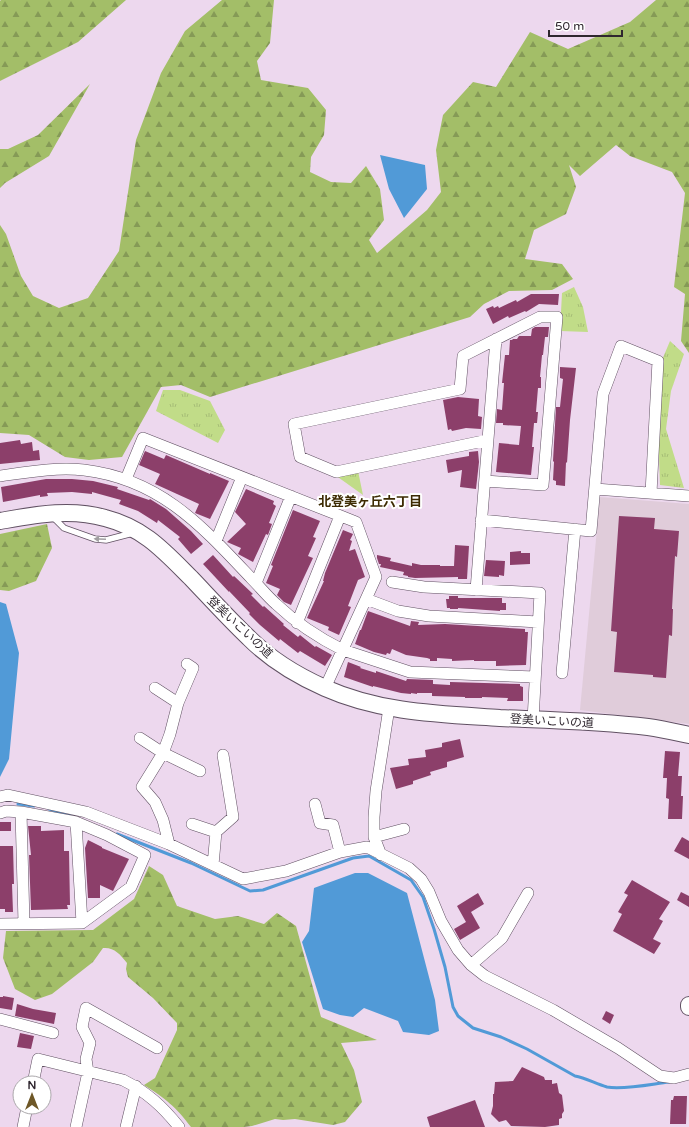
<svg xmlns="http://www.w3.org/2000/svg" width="689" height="1127" font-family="'Varela Round','Noto Sans JP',sans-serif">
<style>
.commercial{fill:#e0ccda}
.grass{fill:url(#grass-tufts)}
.forest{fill:url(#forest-firs)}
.water{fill:#519ad7}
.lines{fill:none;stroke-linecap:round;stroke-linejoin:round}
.stream{stroke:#519ad7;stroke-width:3}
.building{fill:#8c3f6a}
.lane-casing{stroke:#615163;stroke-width:7}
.street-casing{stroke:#615163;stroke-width:12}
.secondary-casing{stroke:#615163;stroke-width:18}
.lane{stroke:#fff;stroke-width:5.5}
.street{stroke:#fff;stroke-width:11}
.secondary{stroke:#fff;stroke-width:16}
.oneway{fill:#a19ea1}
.labels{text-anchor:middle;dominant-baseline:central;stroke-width:4;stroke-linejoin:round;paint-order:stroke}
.street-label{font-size:12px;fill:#2f272f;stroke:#fff}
.neighbourhood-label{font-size:13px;font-weight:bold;fill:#3d2b03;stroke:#fff}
</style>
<defs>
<pattern id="grass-tufts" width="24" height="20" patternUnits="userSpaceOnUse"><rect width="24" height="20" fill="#c1dc88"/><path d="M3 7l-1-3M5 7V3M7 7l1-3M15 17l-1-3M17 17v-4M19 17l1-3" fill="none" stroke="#a6bd76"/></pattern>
<pattern id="forest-firs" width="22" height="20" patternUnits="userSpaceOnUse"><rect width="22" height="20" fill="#a3be68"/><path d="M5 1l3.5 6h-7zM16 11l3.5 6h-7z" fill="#859a56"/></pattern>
</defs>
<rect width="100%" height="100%" fill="#edd8ee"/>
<path class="commercial" d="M600,497L689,504V724L580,710Z"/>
<path class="grass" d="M574,287L583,307L588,332L560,331L562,293Z
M670,341L684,354L671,391L666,429L684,488L660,485L658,427L662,360Z
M163,390H180L210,401L225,430L218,443L156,411Z
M358,471L363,495L335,475Z"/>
<path class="forest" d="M1,0H126L78,42L0,81V1Z
M222,0H274L270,43L257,61L261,80L308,88L326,110L324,135L311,157L310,172L331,182L351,183L366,166L380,189L384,220L369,240L377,253L427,210L441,192L436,150L443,115L473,82L496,87L530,32L568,49L630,22L656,0H689V353L681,341L685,294L674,287L685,193L672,172L630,156L616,145L580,176L569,165L576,187L566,214L534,230L525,259L562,264L573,279L552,290L509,291L484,304L470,317L210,397L181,385L161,387L122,457L89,460L65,457L29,435L0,433V225L6,234L21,276L33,296L59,308L88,298L119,251L136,140L161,73L185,31Z
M90,84L49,156L5,183L0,188V149H8L38,135Z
M47,524L52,548L36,581L9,591L0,590V534Z
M149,866L163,875L177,906L215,919L238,916L264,924L277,913L296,926L321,1017L377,1040L341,1043L354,1070L362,1102L345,1122L333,1125L295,1119L283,1120L275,1119L252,1126L244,1127H191C176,1107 165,1098 144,1085L155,1078L177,1030V1023L153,998L128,977L126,969L127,963C120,954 114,947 103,948L93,962L52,994L35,1000L15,989L3,958L6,931L93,930L134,899Z"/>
<path class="water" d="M380,155L425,165L427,189L404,218L389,189Z
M0,602L6,604L19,653L9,759L0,777Z
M355,873H368L407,893L435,1000L439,1031L429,1035L403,1032L398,1021L364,1008L353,1017L340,1015L323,1009L302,942L309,931L314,888Z"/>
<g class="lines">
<path class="stream" d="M18,804L34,806
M49,809L72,816
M117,834L191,863L250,891L263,890L353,858L369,856L411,880L423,897L434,929L445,967L453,1007L458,1016L473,1028L501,1037L527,1049L575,1076C586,1078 596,1084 607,1087C624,1090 652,1084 669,1082"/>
</g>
<path class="building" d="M531,294H559L558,305L539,304L526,312L525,311L509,318L508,316L493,324L486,309L493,306L494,308L498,306L499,308L516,300L517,302Z
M535,327H549L548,337H545L543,355H542L540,377H541V388H538L536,412H538L537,423H534L532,447H534L531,475L496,472L499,443L519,445L521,426L503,425V423H496L497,409L502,410L504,383H502L505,355H509L510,340H512L513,339H517L519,336H531L532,329Z
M560,367L576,368L570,420L567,463L566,462L565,486L556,485V481L553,480L554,462L553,461L556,407H560L563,379L560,378Z
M458,397L479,399L478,416L482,417L481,429L466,428L452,431L451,429L448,430L443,400Z
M20,440L21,444L32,442L33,451L39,450L40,460L0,464V443Z
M145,451L164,459L166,455L210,474V473L229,481L210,519L195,513L199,504L155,484L160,474L139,465Z
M478,451L479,462L476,489L460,487L462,470L448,473L446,460L469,456V452Z
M46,479H72L93,481L118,487L117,489L149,500L150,499L166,509L191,531L203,544L191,554L178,539L180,537L158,520L157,523L138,511L119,504L121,500L92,492V494L72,492L47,493L48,496L40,497V495L3,502L1,487Z
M246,489L274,501L273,504L276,506L269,523L272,524L268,535L266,534L253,562L238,554L241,548L227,542L246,524L235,512Z
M293,510L320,521L313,537L316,538L308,556L313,558L291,605L284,602L277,595L280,589L266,583L273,566L271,565Z
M619,516L655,518L654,529L679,531L677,557L675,556L672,609H673L672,636L669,635L666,678L653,677V675L614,672L617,632L611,631Z
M343,530L353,534L350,540L352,541L349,551L355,549L365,577L358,580L348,606L351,607L339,635L328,630L329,627L307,618L324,581H323L325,573Z
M455,545L469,546L467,579H458V577L415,578L408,577V576L403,575L404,572L380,567L381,564H379L377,558V555L391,558L390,561L412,566V563L421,565H440V566H454Z
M521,551V553H530V564L510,565V552Z
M213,555L233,577L234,576L253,594L251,595L263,607L264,606L284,624L283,625L298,637L300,635L315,647L316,646L332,655L325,666L300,651L298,653L280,639L279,641L260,625L249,614L250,613L229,591V592L203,564Z
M486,560L505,561L504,576L499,575V577L484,576Z
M449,596H458V598H502V603H506V610H500V611L458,608V609H450V608H447L446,599H449Z
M368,611L410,626L411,621L419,622L418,625L445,624L525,629V632H528L526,665L496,666V661H474V660L452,661V659L437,658V661H430V659L427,658L406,655L392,649L390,654L387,653L386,655L374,652L355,644L360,630H361Z
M348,662L361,667L360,668L376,673V671L406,681L407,679L433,680V684L450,685V682L520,684V686L523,687V701H507L508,698L482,697V698H465V697L432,696V693H417V694L411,693V694L401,693L373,686V687L344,677Z
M460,739L464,757L447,762V767L430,772L431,775L413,781V784L396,789L390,768L409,765L408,759L426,757L425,750L442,747V743Z
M665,751L680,752L678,776H682L681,796H683L682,819H668L669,799L666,798L667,778H663Z
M0,822H11V831H0Z
M28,826H41V831L64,830V851H69L70,905H67L68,909L31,910L29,855H31Z
M682,837L689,841V859L674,851Z
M88,840L102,847V848L129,859L113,891L100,885V898H88L85,848Z
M0,846H13L14,884H12L13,912H5V909H0Z
M632,880L670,902L659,919L663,921L653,939L661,943L654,954L613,931L622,914L618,912L628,895L624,893Z
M681,892L689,896V907L677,900Z
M478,893L484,904L471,912L480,928L460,940L454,929L466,922L457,906Z
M3,996L14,998L12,1010L0,1008V997H3Z
M17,1004L33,1009L56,1013L54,1024L15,1016Z
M606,1011L614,1015L610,1024L602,1019Z
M20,1033L34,1036L31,1049L17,1047Z
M522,1067L544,1077L545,1080H552V1084L557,1083L559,1093L562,1095L564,1111L562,1114V1118L559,1119V1125L545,1127L511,1126L506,1120L499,1122L491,1114L493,1106V1094H494L495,1082L513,1081Z
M674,1096H687L686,1124H670L671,1100H673Z
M475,1100L485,1127H430L427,1117Z"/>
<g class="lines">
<g class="lane-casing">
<path id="lane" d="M53,517L64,528L95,539L106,540L133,533"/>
</g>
<g class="street-casing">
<path id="street" d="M0,476C28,472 56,467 84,470C160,479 202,526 251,578C259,586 267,596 276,604C296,623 319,638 343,650L410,672L535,677
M126,479L143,438L356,522L376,577L366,599
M485,481L543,485L557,317H540L463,356L460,389L294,424L300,457L336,472L488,440
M595,489L689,496
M481,520L591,531L603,394L621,346L658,361L651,493
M216,541L242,477
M392,582L424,587L540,593L533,720
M256,583L291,496
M476,590L496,339
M297,623L340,516
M562,673L575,529
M155,688L178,703L170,734L163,753L142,787L155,802L163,820L169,844
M325,688L366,599L398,611L429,616L538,622
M178,703L193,668L187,664
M140,738L163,753L200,771
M0,797L8,795L86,812L169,844L243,879L286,871L340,852L367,847L409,868L421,879L429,892L441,921L458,950L471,965L485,976L553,1010L618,1048L660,1076L674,1078L689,1074
M315,804L320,823L333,825L340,852
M21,812L24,923
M0,813L6,811L21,812L76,822L107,835L145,855L131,887L82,923L0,924
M76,822L82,923
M192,824L216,832
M374,837L404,829
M381,855L374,837V817L376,791L389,708
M213,865L216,832L233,817L223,755
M471,965L502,938L528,893
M0,1019L53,1033
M33,1083L38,1059L123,1080C147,1092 163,1107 179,1127
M23,1127L27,1107
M76,1127L88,1072L86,1059L90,1043L82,1027L86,1008L157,1048
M126,1127L136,1086"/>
</g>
<g class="secondary-casing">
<path id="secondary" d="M0,521C35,515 70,508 105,518C144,528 164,551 191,578C210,598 229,619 249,638C270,659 298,676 325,688C381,713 440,714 500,718C549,720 599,721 648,727C662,729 675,732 689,735
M689,1005V1007"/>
</g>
<use href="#lane" class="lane"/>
<use href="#street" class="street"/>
<use href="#secondary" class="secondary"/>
</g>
<defs><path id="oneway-solid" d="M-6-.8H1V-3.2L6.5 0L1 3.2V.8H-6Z"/></defs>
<use class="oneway" href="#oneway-solid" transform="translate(100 539) rotate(-177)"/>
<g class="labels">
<g class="street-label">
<text transform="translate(240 627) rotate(43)">登美いこいの道</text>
<text transform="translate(552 721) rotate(3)">登美いこいの道</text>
</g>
<g class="neighbourhood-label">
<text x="370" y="502">北登美ヶ丘六丁目</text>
</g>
</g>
<g transform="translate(32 1095)"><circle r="19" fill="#ffffff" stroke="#aca9ac"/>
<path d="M0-3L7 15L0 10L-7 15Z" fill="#6e5727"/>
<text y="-6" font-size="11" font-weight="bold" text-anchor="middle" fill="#2f272f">N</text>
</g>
<path d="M549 30v6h73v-6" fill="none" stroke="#2f272f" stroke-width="2"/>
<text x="555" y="30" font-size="12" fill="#2f272f" stroke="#ffffff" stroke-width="3" paint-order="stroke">50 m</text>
</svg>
